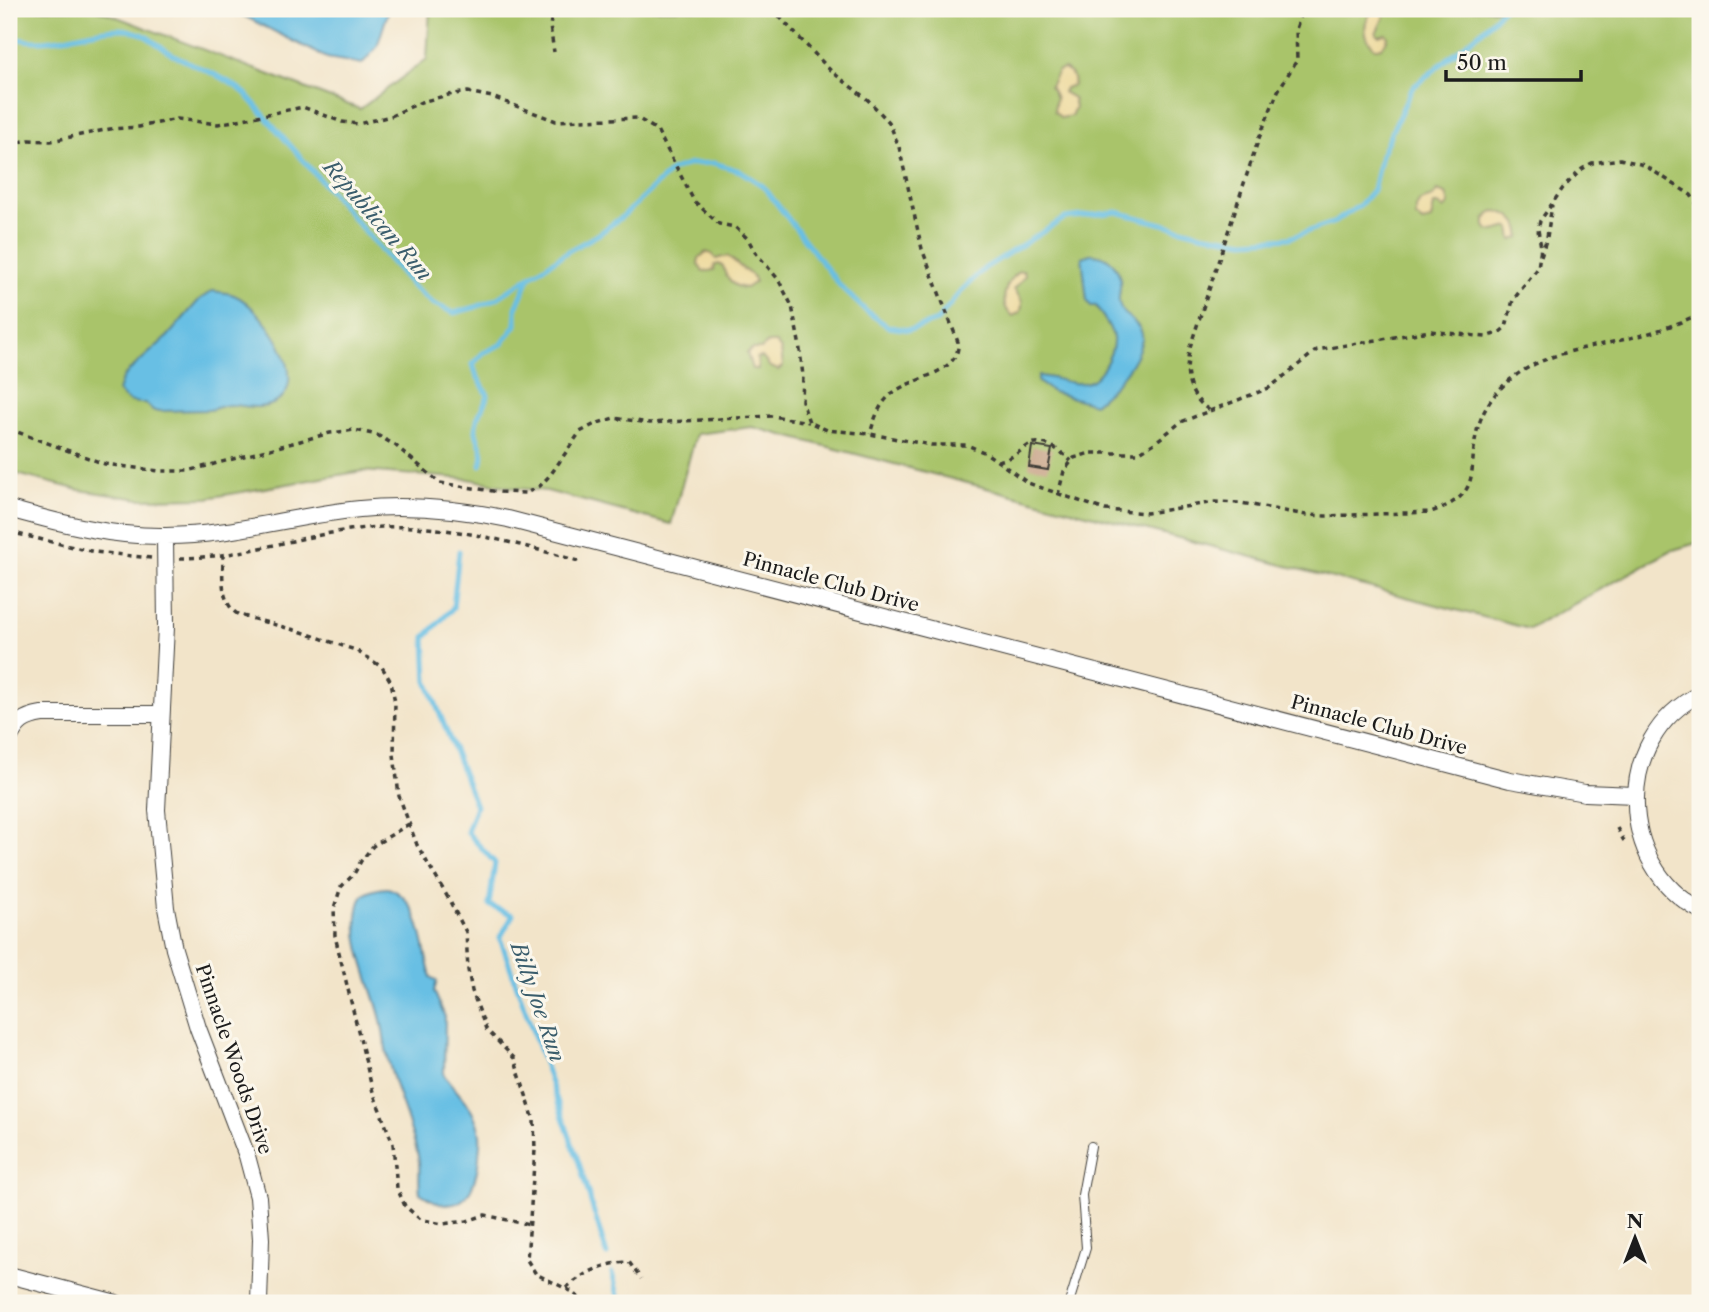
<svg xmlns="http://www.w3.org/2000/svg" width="1709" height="1312" font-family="'Libre Caslon Text',serif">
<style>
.green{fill:#a9c46b;stroke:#627044;stroke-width:2}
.sand{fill:#eeda9e;stroke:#857b5d;stroke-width:2}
.water{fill:#67bfe4;stroke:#426e80;stroke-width:2}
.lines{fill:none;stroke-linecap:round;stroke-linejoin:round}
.stream{stroke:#67bfe4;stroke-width:5}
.building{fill:#c6a084}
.service-casing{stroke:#3c3a36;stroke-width:10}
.minor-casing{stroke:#3c3a36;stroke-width:18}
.path{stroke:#3c3a36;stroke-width:3.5;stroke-dasharray:5 5;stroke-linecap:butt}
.service{stroke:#fff;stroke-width:8}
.minor{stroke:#fff;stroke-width:16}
.labels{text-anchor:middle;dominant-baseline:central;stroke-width:6;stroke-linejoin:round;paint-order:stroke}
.street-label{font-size:19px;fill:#1c1c1c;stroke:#fbf7ec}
.water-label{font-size:21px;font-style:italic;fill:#3a5d6c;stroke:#fbf7ec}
</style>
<rect width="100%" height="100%" fill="#fbf7ec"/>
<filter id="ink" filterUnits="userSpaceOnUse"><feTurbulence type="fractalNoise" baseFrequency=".0143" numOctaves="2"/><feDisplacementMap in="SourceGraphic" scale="14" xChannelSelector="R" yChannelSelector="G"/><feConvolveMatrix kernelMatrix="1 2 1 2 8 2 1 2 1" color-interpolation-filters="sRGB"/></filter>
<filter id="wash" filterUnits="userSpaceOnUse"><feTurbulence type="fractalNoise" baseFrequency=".00686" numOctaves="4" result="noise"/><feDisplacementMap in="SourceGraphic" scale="28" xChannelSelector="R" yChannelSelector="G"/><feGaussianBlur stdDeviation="1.57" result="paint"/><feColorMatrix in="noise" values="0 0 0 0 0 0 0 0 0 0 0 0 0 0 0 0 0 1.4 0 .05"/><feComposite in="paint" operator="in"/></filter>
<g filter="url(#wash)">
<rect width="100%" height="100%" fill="#f2e4c9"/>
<path class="green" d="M9,9H96L360,109L427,59L430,9H1700V542L1670,551L1529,629L752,427L696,434L671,524L547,491L515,488L469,479L362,471L207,498L140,499L79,490L9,472Z"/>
<path class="sand" d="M1375,9L1381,10L1384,17L1376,33L1379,36L1386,34L1388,37C1386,44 1383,49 1375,48C1362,36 1362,20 1375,9Z
M1064,69C1071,74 1075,77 1073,85L1065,88L1063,92L1073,98L1075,107L1071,116L1061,118L1054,111L1056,98L1050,86L1058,71Z
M1437,191L1446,194L1449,204L1444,209L1438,205H1434L1431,220L1423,222L1416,217V208L1420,201L1433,197Z
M1494,211C1509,212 1522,222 1520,238L1512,240L1510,227L1494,231L1488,230L1485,226V219Z
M706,252L712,254L716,259L727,256C737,262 742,270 752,275L755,282L746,288C731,287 727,279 723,266L719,264L715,265L714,270L703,272L698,264L699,258Z
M1019,271H1024L1025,276L1014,289C1020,298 1025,302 1020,313L1012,316C998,303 1005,282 1019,271Z
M768,343H776L781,350L783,366L778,370L770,367L762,357L757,358L758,369H752L747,353L752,349H761Z"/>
<path class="water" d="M230,9H389L377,47L362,64L327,58Z
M1090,254C1105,253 1118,264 1120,279C1122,291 1115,299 1122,310C1129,320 1145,327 1142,340C1135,366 1114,388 1094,404L1053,392L1038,382V376C1054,376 1073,387 1088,382C1095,380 1100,373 1104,367C1121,337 1112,332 1096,306H1091L1087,301L1082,257Z
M212,291C219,292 227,292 234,295C261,306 317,382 273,404C259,410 243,405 230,405C222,405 216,409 209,410C190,410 172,411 154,411L145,403C131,403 126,402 118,391L122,379L130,370L168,336L199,300Z
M388,888C422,899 422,947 431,977L437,981L434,991L445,1017L444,1075C458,1094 477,1110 480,1135C481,1142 479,1150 479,1157C475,1196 459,1220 420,1193C418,1180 421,1169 418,1156C411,1125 397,1095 389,1063C385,1048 384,1032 380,1016C371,980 348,939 360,901C364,890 378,889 388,888Z"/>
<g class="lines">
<path class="stream" d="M9,36C50,51 82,28 121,29C127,29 136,32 142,34C153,40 163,49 174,55C198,68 224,76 245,93L412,286L432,303L454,313L476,307L496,299L570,250L599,234L623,216L672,170L690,164L714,163L740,171L763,186L841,287L866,311L889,327L910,330L937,321L961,291L985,268L1065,218L1117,212L1201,234L1245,241L1289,238L1335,222L1360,205L1373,190L1381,155L1412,88L1484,29L1503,9
M481,465C486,449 479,447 476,432C474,419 484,407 488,395L476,374L473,364L483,353L502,344L516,325V308L530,276
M459,551L453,608L425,637L427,681L476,806L467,832L495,863L489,905L513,915L500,938L579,1163L607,1255
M612,1273L620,1303"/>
</g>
<g id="blocks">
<path class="building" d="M1032,446L1052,449L1048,470L1029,467Z"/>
</g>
</g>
<g filter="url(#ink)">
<use href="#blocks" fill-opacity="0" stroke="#3c3a36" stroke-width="2"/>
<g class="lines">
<g class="service-casing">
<path id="service" d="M1069,1303L1086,1248L1082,1195L1091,1146"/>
</g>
<g class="minor-casing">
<path id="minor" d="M9,509C60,523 112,537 166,536C232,536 295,515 360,509C410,504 459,509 508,519L1510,780L1585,793L1635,795
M165,536L166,627L157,810L166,908L174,949L198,1028L247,1156L258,1197L261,1239L259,1303
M1700,694C1613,737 1616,866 1700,910
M9,739C17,722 24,717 42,714H161
M9,1275L116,1303"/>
</g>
<path class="path" d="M553,9L550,26L554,52
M772,9L831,71L868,100L889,122L899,147L922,249L958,342C961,373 914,377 894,392C880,402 875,417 870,434
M9,144L29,140L51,141L110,129L139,127L177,119L218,124L303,107L342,122L358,124L391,116L421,102L448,95L468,92L492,97L556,121L637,118L657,130L694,201L719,224L735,227L748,239L755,252L778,279L792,306L799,342L803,376L802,401L809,422L827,430L870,434L931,445H967L986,453L1028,483L1105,510L1147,513L1215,502L1241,503L1306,515L1325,516L1431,512C1484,494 1467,473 1477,431C1481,414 1491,397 1504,385C1541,351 1588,349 1634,337C1657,332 1679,323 1700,314
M1541,256L1547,237L1552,205
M1209,410C1187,395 1184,373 1190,347L1259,138L1278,91L1297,60L1296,29L1303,9
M9,429L105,464L159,471H188L330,433L355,430L377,435L395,445L440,483L500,492L526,493L540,486L551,474L580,432L595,424L614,418L650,423L772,416L809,422
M998,461C1016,457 1015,454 1029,445C1043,437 1062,452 1071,461
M1058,495L1064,471L1074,458L1090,453H1138L1153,444L1181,422L1269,388L1317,350L1430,331L1486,337L1500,332L1506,327L1513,300L1538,268L1541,247L1538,230L1540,221L1563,188L1582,169L1592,163L1620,159L1644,165L1691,195L1700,209
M9,532L95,552L151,558
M223,554C223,575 219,603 239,615L302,632L355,650L382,667L391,682L395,702L394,754L399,796L417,845L447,896L466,932L468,970L472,991L486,1029L514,1058L534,1120L535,1150L527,1260L536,1274L573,1292L584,1303
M180,558C243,558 303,534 366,528C440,521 511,542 582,562
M409,824L373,846L361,861L354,874L341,887L334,908L335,936L373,1092L393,1144L397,1188L405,1206L420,1219L442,1224L467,1221L485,1215L530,1225
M1617,828L1624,841
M566,1288C585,1272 604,1263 629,1262L641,1279"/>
<use href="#service" class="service"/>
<use href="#minor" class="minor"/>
</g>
</g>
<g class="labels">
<g class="street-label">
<text transform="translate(831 582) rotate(15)">Pinnacle Club Drive</text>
<text transform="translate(1379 725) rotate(15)">Pinnacle Club Drive</text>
<text transform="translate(234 1059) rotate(71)">Pinnacle Woods Drive</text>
</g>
<g class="water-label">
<text transform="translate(378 220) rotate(49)">Republican Run</text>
<text transform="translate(538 1002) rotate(71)">Billy Joe Run</text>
</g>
</g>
<rect width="1709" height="1312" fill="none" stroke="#fbf7ec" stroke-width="35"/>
<g transform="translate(1635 1238)" stroke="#fbf7ec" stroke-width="5" paint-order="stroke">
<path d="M0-5L12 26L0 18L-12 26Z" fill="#1c1c1c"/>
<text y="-10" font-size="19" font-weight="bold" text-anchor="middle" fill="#1c1c1c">N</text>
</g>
<path d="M1446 70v10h135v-10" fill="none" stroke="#1c1c1c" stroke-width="3.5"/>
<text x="1457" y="70" font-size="21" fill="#1c1c1c" stroke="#fbf7ec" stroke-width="5" paint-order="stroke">50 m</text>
</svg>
